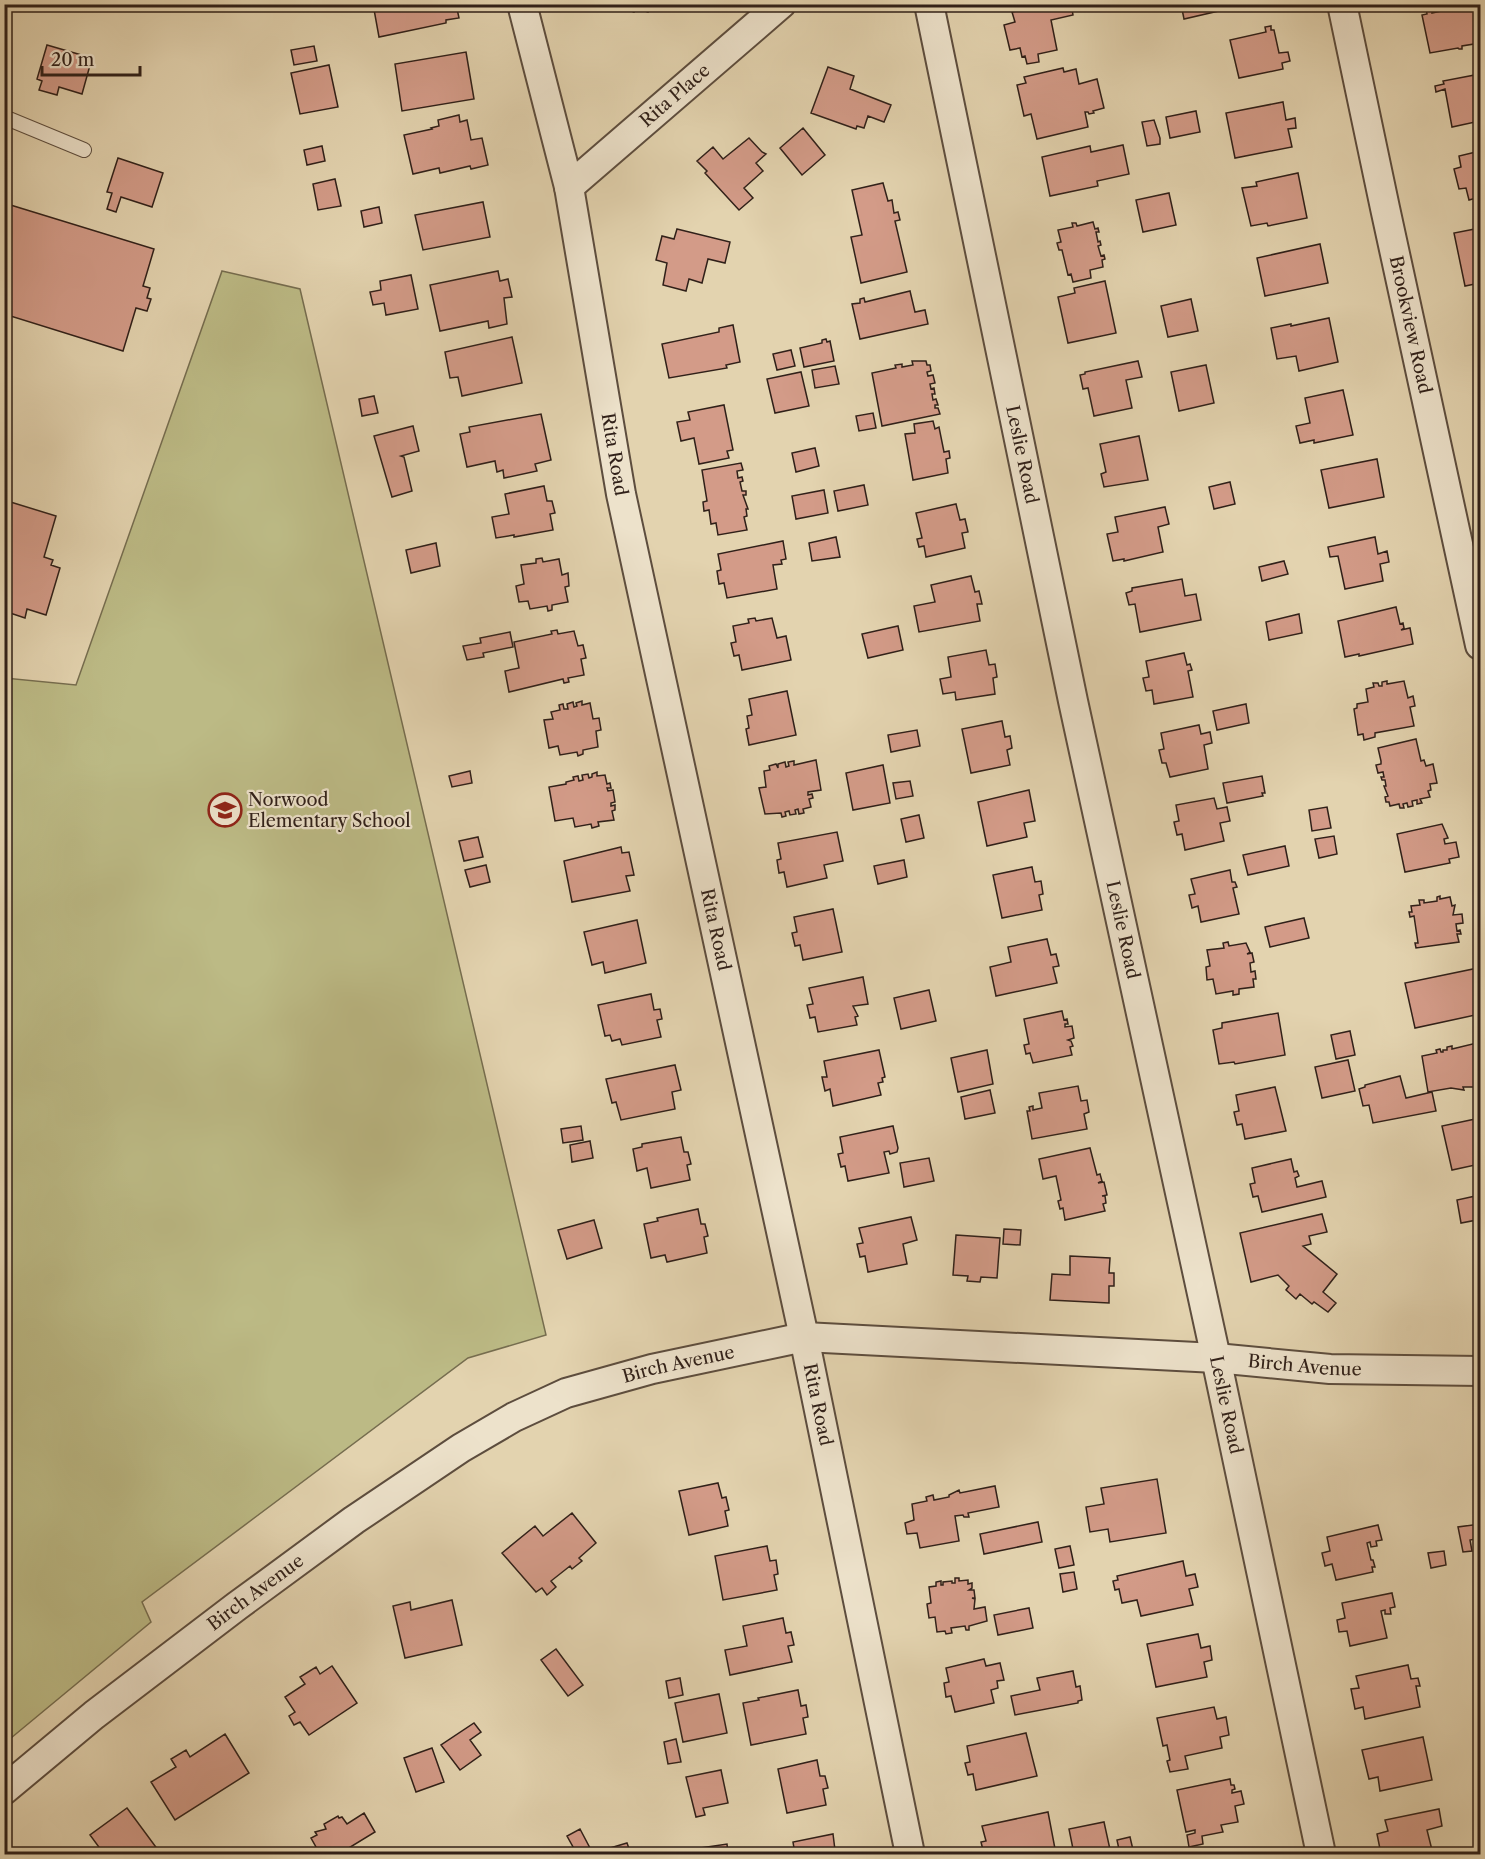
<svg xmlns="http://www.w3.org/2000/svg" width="1485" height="1859" font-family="'Libre Caslon Text',serif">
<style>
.green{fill:#bcba85;stroke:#766d4f;stroke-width:1.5}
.building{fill:#d39b88;stroke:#302019;stroke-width:1.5}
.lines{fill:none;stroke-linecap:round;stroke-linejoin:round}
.lane-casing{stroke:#5d4d3e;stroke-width:16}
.street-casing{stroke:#5d4d3e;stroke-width:32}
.lane{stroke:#ede2cb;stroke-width:14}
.street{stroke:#ede2cb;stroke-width:28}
.labels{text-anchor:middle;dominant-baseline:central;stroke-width:4.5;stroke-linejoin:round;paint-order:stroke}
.street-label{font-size:18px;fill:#302019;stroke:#ede2cb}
.poi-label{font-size:18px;fill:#302019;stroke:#ede2cb;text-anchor:start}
</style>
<rect width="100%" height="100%" fill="#e3d3af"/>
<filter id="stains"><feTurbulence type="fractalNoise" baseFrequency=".00333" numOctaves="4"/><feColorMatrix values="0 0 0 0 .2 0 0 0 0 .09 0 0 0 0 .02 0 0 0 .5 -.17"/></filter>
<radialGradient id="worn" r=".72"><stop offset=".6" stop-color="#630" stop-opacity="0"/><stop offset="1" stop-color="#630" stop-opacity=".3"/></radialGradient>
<path class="green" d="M222,271L300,289L546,1335L468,1358L142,1602L151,1622L5,1743V678L76,685Z"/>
<path class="building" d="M373,4H456L459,18L446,20V23L379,37Z
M627,4H651L648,12L636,8L634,12L626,9Z
M1050,4H1071L1073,15L1051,20L1057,50L1038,54L1039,62L1027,64L1025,56L1022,57L1020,48L1010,50L1004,25L1015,22L1012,12Z
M1181,4H1249L1184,19Z
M1473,4H1480V43L1462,46V49H1459L1458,48L1430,53L1422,15L1427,14L1426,8L1432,7V13Z
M1271,26V30H1274L1279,53L1288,52L1290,61L1282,63L1283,69L1239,78L1230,40L1266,32L1265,27Z
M47,45L92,58L82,94L59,87L57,95L39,90L42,81L37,79Z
M314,46L317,61L294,65L291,50Z
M466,52L474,99L402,111L395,64Z
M329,65L338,107L300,114L291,73Z
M828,67L854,76L850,89L891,105L884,122L868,116L864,128L857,126L856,129L811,113Z
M1063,68L1064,72L1076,69L1079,84L1097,79L1104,108L1093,111L1094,113L1089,114L1088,112H1085L1088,127L1037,139L1031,114L1024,116L1017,85L1026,83L1024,77Z
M1480,74V121L1452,127L1445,89L1436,92L1435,86L1444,84L1443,81Z
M1283,102L1286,120L1295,118L1296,128L1288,129L1292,147L1235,158L1226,113Z
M1196,111L1200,132L1170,138L1166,117Z
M459,115L460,122L467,120L471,140L482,138L488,165L471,169L470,166L440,173L439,168L413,174L404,135L432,129L431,128L439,126L438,120Z
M1154,120L1160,138V144L1147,146L1142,122Z
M803,128L825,155L802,175L780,148Z
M749,138L762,152L766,154L756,163L763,171L744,188L753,198L739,210L705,173L707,171L697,161L713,147L723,159Z
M1123,145L1129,174L1097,181L1098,186L1050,196L1042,157L1090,146L1091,152Z
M322,146L325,161L307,165L304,150Z
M1480,151V197L1469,200L1466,188L1459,189L1454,169L1461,167L1459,156Z
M118,158L163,173L152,207L121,197L116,212L107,209L112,193L107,192Z
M1298,173L1307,218L1268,226L1267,223L1251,226L1242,188L1257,186L1256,182Z
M335,179L341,206L318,210L313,184Z
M883,183L888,201L892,200L894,213L898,212L900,220L895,221L907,272L861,283L851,237L862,235L852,190Z
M1169,193L1176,225L1143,232L1136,200Z
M483,202L490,237L423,250L415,215Z
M4,203L154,249L143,286L150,288L147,298L151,299L147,311L136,308L123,351L4,314Z
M379,207L382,223L364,227L361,211Z
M1093,222L1095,229L1098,228L1099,232H1096L1098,242L1100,241L1101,245L1098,246L1101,256L1104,255L1105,259L1102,260L1103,267L1090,270L1091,278L1073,282L1071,274L1068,275L1062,250H1059L1057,243L1061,242L1058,230L1073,227L1072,223H1076L1077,226Z
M1480,228V283L1465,286L1454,233Z
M677,229L730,242L725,263L708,259L702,283L689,279L686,291L663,285L667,263L656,260L662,236L674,239Z
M1320,244L1328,283L1265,296L1257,258Z
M498,271L500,281L508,279L512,297L504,298L507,324L489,328L488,321L440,331L430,285Z
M411,275L418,309L386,315L384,303L373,305L370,292L381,290L380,281Z
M1105,281L1116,333L1068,343L1058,297L1075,293L1074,288Z
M910,291L915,312L925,310L928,324L860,339L852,304L860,303V299L864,298L865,302Z
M1191,299L1198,331L1168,337L1161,306Z
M1329,318L1338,362L1299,371L1296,356L1277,359L1271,328L1291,324V326Z
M733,325L740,362L726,365L727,368L669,378L662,344L719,332V328Z
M512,337L522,383L462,396L458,377L450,378L445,352Z
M826,339L827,342L830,341L834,361L804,367L800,348L822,343V340Z
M791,350L795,366L777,370L773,354Z
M912,361H926L927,365H930L931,371L927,372L928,376L933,375L935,383L930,384L931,389L934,388L935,394H932L933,400L936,399L938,405H935V408H938L940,414L882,426L872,373L896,368L895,365L902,364V367L913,365Z
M1138,361L1142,377L1126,380L1132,408L1094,416L1088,388L1083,389L1080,375L1085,374V372Z
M1206,365L1214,403L1179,411L1171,372Z
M835,366L839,384L815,388L812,370Z
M801,372L809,406L775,413L767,379Z
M1343,390L1353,435L1314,443V440L1300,443L1296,426L1310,423L1305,398Z
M374,396L378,413L362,416L359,399Z
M724,405L733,450L727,451L729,458L699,464L694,438L681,441L677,422L690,420L688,412Z
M873,413L876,428L859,431L856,416Z
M541,414L551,460L535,464L537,471L504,478L503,470L497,472L495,461L467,467L460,434L470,432L469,427Z
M933,421L935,429L939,427L944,452L949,451L950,458L946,459L948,473L913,480L905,434L915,433L914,424Z
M413,426L419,451L401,456L404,457L412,491L392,497L374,436Z
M1139,436L1148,480L1104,487L1101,474L1106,472L1100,444Z
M815,448L819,466L796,472L792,453Z
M1377,459L1384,497L1329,508L1321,470Z
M741,463L743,470L737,471L738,478L742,477L743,481L740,482L742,491H746V495H743L748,509H746L747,516L744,517L747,530L718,535L716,523L711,524L709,510L704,511L703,502L707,501L702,470Z
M1230,482L1235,504L1214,509L1209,487Z
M864,485L868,505L838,511L834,491Z
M544,486L547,501H552L555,513L550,514L553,530L514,537V535L496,538L492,517L509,514L505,494Z
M824,490L828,513L796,519L792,496Z
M4,500L56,516L44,557L53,560L51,565L60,568L46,615L27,609L25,618L4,611Z
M956,504L960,520L965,519L968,532L962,533L965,548L926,557L924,546L919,547L917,539L922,538L916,513Z
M1165,507L1169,524L1158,527L1163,552L1124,561V559L1113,561L1107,534L1118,532L1115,517Z
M836,537L840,557L812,561L809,543Z
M1375,537L1378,554L1387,551L1389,562L1380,564L1383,581L1345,589L1338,556L1330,557L1328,547Z
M783,541L786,559L781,560L782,564L773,565L777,589L727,598L724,583L719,584L717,571L721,570L718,554Z
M436,543L440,566L411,573L406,550Z
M542,558L543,562L559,559L562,575L568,573L569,586L565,587L568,602L552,605V610L548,611L547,606L530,609L528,601L519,602L516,586L524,584L521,565L536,563V559Z
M1284,561L1288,574L1262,581L1259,567Z
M971,576L975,592L979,591L982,604H977L980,621L919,632L914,606L935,602L931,585Z
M1182,579L1185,596L1196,594L1201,620L1140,632L1135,604L1129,605L1126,593L1132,591V588Z
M1396,607L1400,624L1403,623L1404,628L1401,630L1410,628L1413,644L1359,656V654L1345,657L1338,621Z
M1299,614L1302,633L1269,640L1266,622Z
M755,618L756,621L772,618L777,638L786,636L791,660L742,670L739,655L734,656L731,643L736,642L733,626L749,623L748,619Z
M898,626L903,650L868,658L862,634Z
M557,630L558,634L574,631L578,646L583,645L586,658L581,659L584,675L568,678L569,682L564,683L563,679L509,692L505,671L519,668L514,642L552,634L551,631Z
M510,632L513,647L483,653L484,657L467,660L463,646L481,643L480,638Z
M986,650L989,665L995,664L997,677L993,678L995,694L956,700L955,692L943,694L940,679L951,677L948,657Z
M1184,653L1187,665L1190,664L1192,670L1188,671L1193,697L1154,704L1152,690L1146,691L1143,678L1149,677L1146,661Z
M1387,681V684L1404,681L1408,698L1413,696L1415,706L1410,707L1414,726L1375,733V737L1364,740L1363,734L1358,735L1354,709L1357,708V704L1368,702L1366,689L1374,687L1373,683H1378L1379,686H1382V682Z
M787,691L796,735L749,745L746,729L749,728L747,716L752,715L749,699Z
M582,701V705L590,703L593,719L599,718L601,730L596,731L598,747L583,750V754L578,756L577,752L560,755L558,746L549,748L544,720L553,719L551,712L560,710L559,705L563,704L564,709H568L567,704L573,702L574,707L577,706L576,703Z
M1246,704L1249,723L1217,730L1213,711Z
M1002,721L1005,737L1010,736L1012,748L1007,750L1010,765L971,773L962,729Z
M1199,725L1201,734L1210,732L1212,743L1204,745L1208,769L1170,777L1166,763H1162L1159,750L1164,749L1161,733Z
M917,730L920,746L891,752L888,735Z
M1416,739L1421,761L1424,760L1426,766L1433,764L1437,783L1430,784L1431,790L1428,791L1430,797L1420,799L1422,803L1417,804V800L1412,801L1413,806L1408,807L1407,803L1403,804L1404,808H1400L1399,804L1390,806L1389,802H1386L1385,797L1388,796L1384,786H1386L1385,780H1382L1381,777H1384L1383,772L1378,773L1376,765L1381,764V761L1378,748Z
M816,760L821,790L808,792V795L812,794L813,798L809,799L811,807L803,809L804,813L799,814L798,809L795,810L796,814L790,815L789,811L785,812L786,816L782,817L781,813L765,814L759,788L766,787L764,771L770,770L769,766L776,764L778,768V764L785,762L786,767L789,766L788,762L794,761V765Z
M883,765L890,803L853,810L846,773Z
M470,771L472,783L452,787L449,776Z
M597,772V776L605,775L607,784L610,783L611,788H607L608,791L613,790L615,802L611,803V806L615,805V810L612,811L614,820L598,822L599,826L592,828L591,824L575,827L573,818L555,821L549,787L566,784V782L574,780L573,777L578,776L579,781L583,780L582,775L588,774L589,778L592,777V774Z
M1262,776L1265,793H1262L1263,796L1227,803L1223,783Z
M910,781L913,796L896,799L893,783Z
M1029,790L1035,821L1024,823L1027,837L987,846L978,802Z
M1214,798L1217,809L1227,807L1230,821L1220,823L1224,841L1185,850L1182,834L1177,835L1174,822L1179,821L1176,805Z
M1327,807L1331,828L1312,831L1309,810Z
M919,815L924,838L906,842L901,819Z
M1442,824L1448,838L1444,839L1445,844L1456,842L1459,857L1449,859L1450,863L1405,872L1397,834Z
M837,832L843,861L824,865L827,878L787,887L784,872L779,873L777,860L781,859L778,843Z
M1334,836L1337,854L1319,858L1315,839Z
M478,837L483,857L464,861L459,841Z
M1285,846L1289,866L1248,875L1243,855Z
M621,847L622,853L629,852L634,875L626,876L630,891L572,902L564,861Z
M904,860L907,877L878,884L874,866Z
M486,865L490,882L470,887L465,870Z
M1032,867L1035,882L1041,881L1043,894L1039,895L1042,910L1002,918L993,875Z
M1230,870L1232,882H1235L1237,887L1233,888L1239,914L1201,922L1198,906L1192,908L1189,895L1195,894L1191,879Z
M1440,896V899L1450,897L1452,906L1455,905L1453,915L1462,914L1463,923L1456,924L1457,931L1460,930L1461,934H1457L1459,942L1416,948L1415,943H1418L1414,916L1410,917L1409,912H1412L1411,906L1420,905L1419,900H1424V903L1437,901V897Z
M833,909L842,952L803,960L800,945L795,946L792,933L797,932L794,917Z
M1304,918L1309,938L1270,947L1265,927Z
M637,920L646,963L605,973L603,962L592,965L584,932Z
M1047,939L1051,955L1056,954L1059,966L1053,967L1057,983L996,996L990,967L1011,962L1008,947Z
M1228,942L1229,946L1246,943L1250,952L1247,954L1252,953L1254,962L1250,963L1251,972L1255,971L1256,979H1253L1254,987L1239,989V994L1233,995V991L1216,994L1213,979L1207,980L1206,967L1210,966L1207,950L1224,948L1223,943Z
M1478,968L1480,982V1014L1415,1028L1405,983Z
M863,977L868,1004L853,1006L858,1016L855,1017L857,1025L818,1032L815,1017L810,1018L807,1005L813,1004L809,988Z
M929,990L936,1021L901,1029L894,998Z
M651,994L654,1010L660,1009L662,1019L657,1020L661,1037L622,1045L620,1039L612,1041L610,1035L605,1036L598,1005Z
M1062,1011L1064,1020L1067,1019L1068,1024H1065V1027L1072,1026L1074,1038L1068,1040L1071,1041L1073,1046L1070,1047L1072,1055L1033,1063L1030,1053L1026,1054L1024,1045L1029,1044L1024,1019Z
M1278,1013L1285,1055L1235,1064L1234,1062L1219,1064L1213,1030L1222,1028V1023Z
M1350,1031L1355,1055L1336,1059L1331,1035Z
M1480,1033V1084H1478V1087H1463L1464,1090L1451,1088L1428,1092L1422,1056L1437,1053L1436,1050L1440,1049L1441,1052H1443V1050H1447V1047L1452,1046V1049L1477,1043L1475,1034Z
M879,1050L885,1077L882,1078L883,1082L878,1083L881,1095L833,1106L830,1089L825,1091L822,1077H827L824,1061Z
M987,1050L993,1084L958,1092L951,1058Z
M1348,1060L1355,1091L1322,1098L1315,1067Z
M675,1065L681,1090L672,1092L675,1109L621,1120L616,1102L612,1103L606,1079Z
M1400,1076L1406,1098L1432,1092L1436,1111L1373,1123L1369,1105L1363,1106L1359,1089L1365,1087V1085Z
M1078,1086L1081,1101L1087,1100L1089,1112L1084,1114L1087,1129L1032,1139L1027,1111H1030L1029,1107L1033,1106V1110L1042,1108L1039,1093Z
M1275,1087L1286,1131L1245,1139L1242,1124L1237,1125L1234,1112L1239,1111L1236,1095Z
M990,1090L995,1113L965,1119L961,1097Z
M1480,1118V1164L1452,1170L1442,1126Z
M581,1126L583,1140L563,1143L561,1129Z
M893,1126L898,1148L897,1152L890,1154L889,1151L884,1152L889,1173L848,1181L845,1166L841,1167L838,1154L843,1153L840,1137Z
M681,1137L684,1152H688L691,1164L687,1165L690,1180L651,1188L647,1168L637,1171L633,1149L642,1147V1144Z
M590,1141L593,1158L572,1162L570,1145Z
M1090,1148L1097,1175L1100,1174L1102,1181L1098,1183L1104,1182L1107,1195L1102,1196H1105L1106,1203L1103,1204L1105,1211L1065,1220L1063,1208L1060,1209L1058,1201L1061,1200L1056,1176L1043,1179L1039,1159Z
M929,1158L934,1181L904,1187L900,1163Z
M1291,1159L1294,1172L1297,1171L1299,1176L1295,1178L1297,1187L1322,1181L1326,1197L1262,1212L1258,1196L1253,1197L1250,1184L1255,1183L1252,1168Z
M1480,1195V1238L1477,1220L1461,1223L1457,1200Z
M698,1209L701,1224H705L708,1236L704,1237L707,1253L667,1262L665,1255L651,1258L644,1224L658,1221L657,1218Z
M1322,1214L1327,1232L1309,1236L1311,1244L1303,1246L1337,1274L1323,1292L1336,1303L1328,1312L1314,1302L1312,1304L1300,1294L1296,1299L1286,1290L1289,1286L1278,1275L1251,1282L1240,1233Z
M911,1217L917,1240L903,1244L907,1264L868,1272L865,1256L860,1257L857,1244L863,1243L859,1228Z
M594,1220L602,1248L567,1259L558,1230Z
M1004,1229L1021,1230L1020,1245L1003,1244Z
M956,1235L1000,1238L997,1278L981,1277L980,1282L967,1281L968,1276L953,1275Z
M1070,1256L1110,1258L1109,1273H1114V1286H1109V1303L1050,1300L1052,1274L1070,1275Z
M1157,1479L1166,1533L1110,1542L1108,1529L1090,1532L1086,1507L1104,1504L1101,1488Z
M718,1483L722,1498L726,1497L729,1510L725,1511L728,1526L689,1535L679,1491Z
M995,1486L999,1507L968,1513L969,1517H964L963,1515L955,1516L959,1541L920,1548L917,1533L907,1534L905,1523L914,1520L912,1504L927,1501L926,1497L933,1495L934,1500L949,1497V1495L959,1490L960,1493Z
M572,1513L596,1543L579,1558L582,1561L572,1569L570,1566L551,1581L556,1587L547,1595L542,1588L536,1592L502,1553L535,1526L543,1536Z
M1038,1522L1042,1542L984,1554L980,1534Z
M1480,1524V1538L1470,1540L1472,1551L1463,1552L1458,1527Z
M1378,1525L1382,1540L1376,1541L1377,1546L1371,1547L1370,1542L1367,1543L1371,1560H1373L1375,1567H1372L1373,1572L1336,1580L1332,1564L1325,1566L1322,1553L1330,1551L1327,1537Z
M767,1546L770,1561L776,1560L778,1574L774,1575L777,1590L723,1600L715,1556Z
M1070,1546L1074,1565L1059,1568L1055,1549Z
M1444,1551L1446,1565L1431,1568L1428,1553Z
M1183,1561L1186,1576L1195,1574L1198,1587L1189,1589L1193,1605L1141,1616L1137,1600L1122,1603L1119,1589L1115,1590L1113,1581L1118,1580L1117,1576Z
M1074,1572L1077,1589L1063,1592L1060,1574Z
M955,1578H959V1581L968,1580V1584L972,1583V1588L969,1590H974L975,1598H972L975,1599L974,1609L985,1607L987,1621L969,1626V1630H966L965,1626L951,1628L952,1633L946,1634L945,1631L937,1632L935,1617L929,1618L927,1604L931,1603L929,1587L936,1586V1582L941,1581V1585H943V1582L952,1581V1583H955Z
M1392,1593L1395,1607L1390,1608L1391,1614H1385V1610L1381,1611L1387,1638L1350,1646L1347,1631L1339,1632L1337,1620L1345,1618L1342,1603Z
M1480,1597V1621L1476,1598Z
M452,1600L462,1645L405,1658L393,1606L410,1602L411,1610Z
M1029,1608L1033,1628L998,1635L994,1615Z
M783,1618L786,1633L791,1632L794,1645L788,1646L792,1662L730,1675L725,1650L747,1646L743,1626Z
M1198,1634L1201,1648L1210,1646L1212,1660L1204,1662L1207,1677L1156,1687L1147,1644Z
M556,1649L583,1685L568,1696L541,1660Z
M984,1659L986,1666L1000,1663L1004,1680L997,1681L998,1688L991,1690L994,1703L955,1712L951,1696L946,1697L944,1683L949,1682L946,1668Z
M1408,1665L1411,1679L1418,1678L1420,1686H1416L1420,1707L1365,1719L1363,1707L1355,1709L1351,1689L1359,1688L1356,1676Z
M332,1666L357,1703L309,1735L300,1722L294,1725L289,1716L295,1712L285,1697L305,1684L300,1677L316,1667L320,1674Z
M1073,1671L1076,1687L1080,1686L1082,1700L1078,1701V1703L1015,1715L1011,1696L1040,1690L1037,1678Z
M680,1678L683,1695L669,1698L666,1681Z
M798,1690L801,1706L806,1705L808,1717L803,1718L806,1734L751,1745L743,1703L759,1700L758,1698Z
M719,1694L727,1733L683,1742L675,1703Z
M1214,1707L1217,1719L1226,1717L1229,1735L1220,1737L1222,1748L1185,1756L1188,1769L1170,1772L1167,1761L1170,1760L1167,1745L1163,1746L1157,1718Z
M474,1723L481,1732L470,1740L481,1755L460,1770L441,1745Z
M1026,1733L1037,1776L976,1790L973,1774L968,1775L965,1763L970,1762L967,1746Z
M225,1734L249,1773L175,1820L151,1782L176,1767L171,1759L186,1750L190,1757Z
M1423,1737L1432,1780L1380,1791L1378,1777L1369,1779L1362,1750Z
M676,1739L681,1762L668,1764L664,1742Z
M432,1748L444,1782L416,1792L404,1758Z
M817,1760L820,1776H825L828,1788L823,1789L826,1805L787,1813L778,1769Z
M721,1770L728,1803L703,1808L705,1815L696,1817L686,1777Z
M1230,1779L1231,1785H1234L1235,1789L1232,1790V1793L1241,1791L1244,1804L1235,1806L1238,1822L1221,1825L1223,1832L1202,1836L1203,1844L1189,1847L1187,1835L1195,1833V1830L1186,1832L1177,1790Z
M127,1808L161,1854H104L90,1835Z
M1439,1809L1442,1826L1427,1830L1433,1854H1381L1377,1834L1388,1831L1385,1820Z
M1048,1812L1056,1854H984L981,1842L986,1841L982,1826Z
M364,1813L375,1832L339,1854H320L311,1838L317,1835L315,1832L326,1829L324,1824L338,1816L339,1818L342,1817L347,1824Z
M1104,1822L1111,1854H1074L1069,1829Z
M580,1829L591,1850L583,1854H577L567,1836Z
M833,1834L835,1850L840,1848L841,1854H795L793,1842Z
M1130,1837L1134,1854H1120L1117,1840Z
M627,1843L631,1854H593V1853Z
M727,1844L728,1854H702L701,1848Z
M1244,1851V1854H1224Z"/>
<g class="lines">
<g class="lane-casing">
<path id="lane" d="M4,117L84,150"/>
</g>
<g class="street-casing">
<g id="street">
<path id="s1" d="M522,4L569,187L621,494L804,1337L910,1854"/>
<path id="s2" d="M929,4L1073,701L1216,1358L1321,1854"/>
<path id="s3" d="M1342,4L1385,208L1480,645"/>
<path id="s4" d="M569,187L781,4"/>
<path id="s5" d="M4,1790L94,1715L237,1606L354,1520L461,1448L514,1417L566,1393L652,1369L804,1337L1216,1358L1330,1369L1480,1371"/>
</g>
</g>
<use href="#lane" class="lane"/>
<use href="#street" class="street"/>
</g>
<defs>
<g id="school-ring" transform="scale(1.725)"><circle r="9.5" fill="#ede2cb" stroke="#8f2418" stroke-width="1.5"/><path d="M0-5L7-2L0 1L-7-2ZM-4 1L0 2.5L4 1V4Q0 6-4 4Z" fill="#8f2418"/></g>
</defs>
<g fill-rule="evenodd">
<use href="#school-ring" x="225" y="810"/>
</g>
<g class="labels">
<g class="street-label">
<text stroke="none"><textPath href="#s4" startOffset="140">Rita Place</textPath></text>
<text stroke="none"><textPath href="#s3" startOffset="328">Brookview Road</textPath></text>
<text stroke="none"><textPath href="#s1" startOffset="460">Rita Road</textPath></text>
<text stroke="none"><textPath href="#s2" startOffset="460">Leslie Road</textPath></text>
<text stroke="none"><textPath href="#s1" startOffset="946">Rita Road</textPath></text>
<text stroke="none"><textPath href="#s2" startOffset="946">Leslie Road</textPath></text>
<text stroke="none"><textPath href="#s5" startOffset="806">Birch Avenue</textPath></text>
<text stroke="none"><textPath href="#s5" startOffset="1436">Birch Avenue</textPath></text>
<text stroke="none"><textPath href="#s1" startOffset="1432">Rita Road</textPath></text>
<text stroke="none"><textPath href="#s2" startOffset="1432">Leslie Road</textPath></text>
<text stroke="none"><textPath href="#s5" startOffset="320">Birch Avenue</textPath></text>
</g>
<g class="poi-label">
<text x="248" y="800">Norwood<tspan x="248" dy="21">Elementary School</tspan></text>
</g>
</g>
<rect width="1485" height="1859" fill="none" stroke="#e3d3af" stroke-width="24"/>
<rect x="6" y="6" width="1473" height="1847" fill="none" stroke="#302019" stroke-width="3"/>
<rect x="12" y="12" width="1461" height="1835" fill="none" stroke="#302019" stroke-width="1.5"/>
<path d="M42 66v9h98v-9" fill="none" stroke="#302019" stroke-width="3"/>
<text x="51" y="66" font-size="18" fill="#302019" stroke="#ede2cb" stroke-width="4.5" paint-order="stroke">20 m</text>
<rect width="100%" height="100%" filter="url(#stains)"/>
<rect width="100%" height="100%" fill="url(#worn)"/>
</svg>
